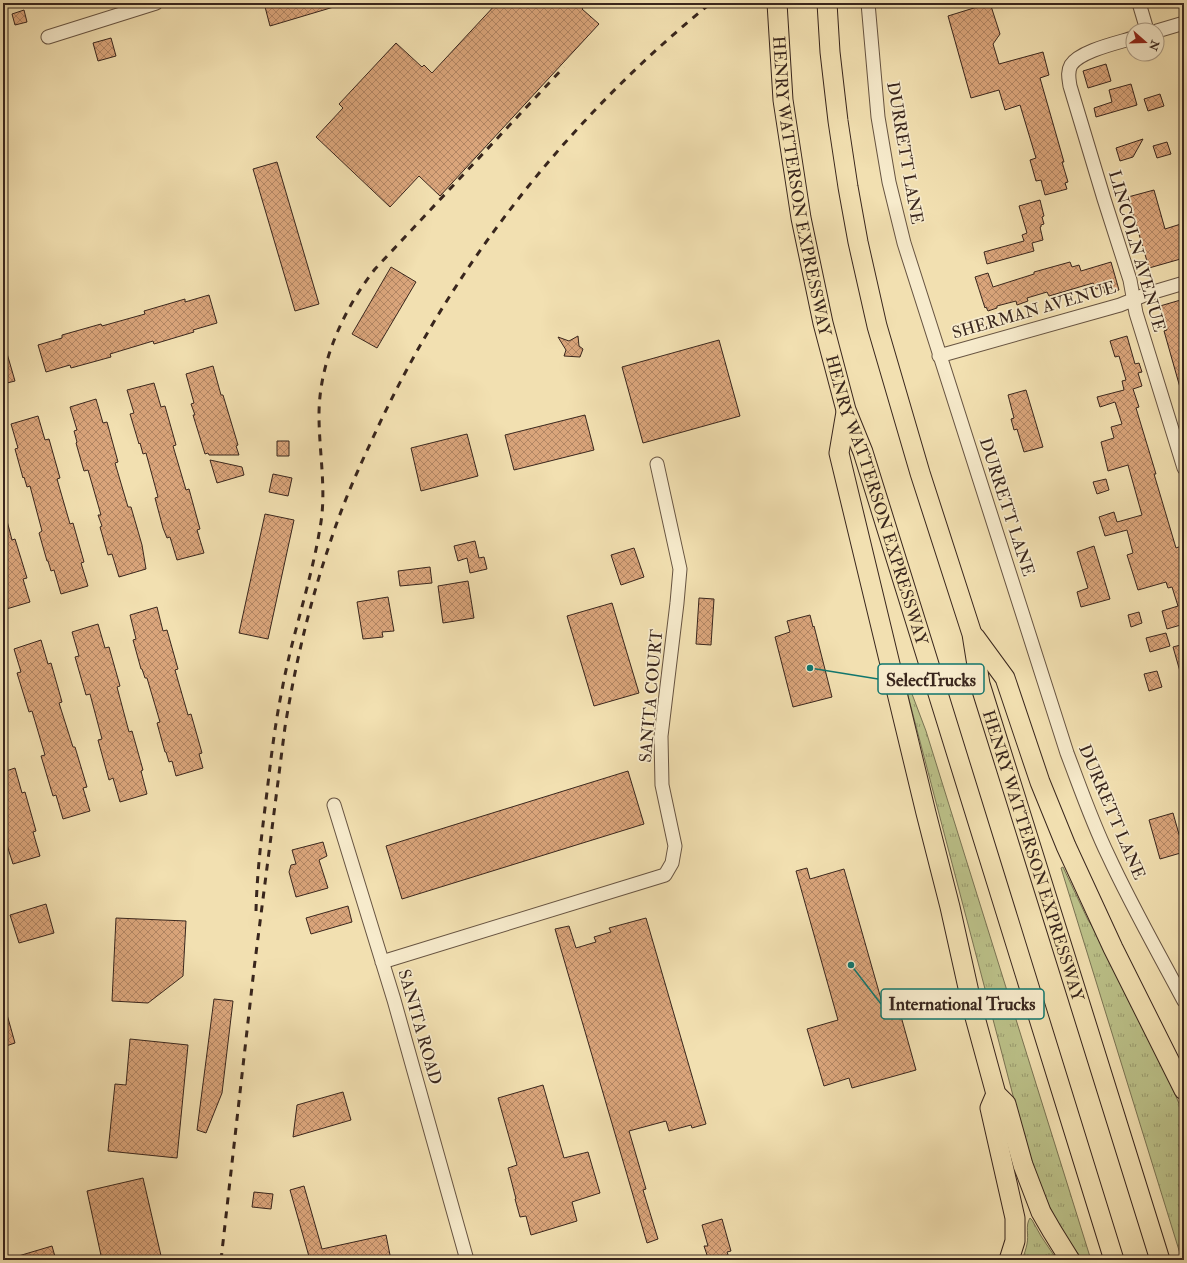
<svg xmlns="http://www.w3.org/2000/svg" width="1187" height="1263" font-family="'IM FELL Double Pica',serif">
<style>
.grass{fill:url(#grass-tufts);stroke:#7a7454}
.building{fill:url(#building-cross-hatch);stroke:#39261d}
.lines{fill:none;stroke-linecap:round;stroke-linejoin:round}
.minor-casing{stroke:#675442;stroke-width:15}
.highway-casing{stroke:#39261d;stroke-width:21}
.minor{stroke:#f7ebcc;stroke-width:13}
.highway{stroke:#f2e0b1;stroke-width:19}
.rail{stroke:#39261d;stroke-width:3;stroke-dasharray:7 7;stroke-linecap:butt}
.labels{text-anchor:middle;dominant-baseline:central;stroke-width:3.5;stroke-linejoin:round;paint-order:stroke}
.street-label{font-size:17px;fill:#39261d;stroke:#f7ebcc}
.leader{fill:none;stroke:#0f766e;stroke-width:1.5}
.callout-dot{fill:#0f766e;stroke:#f7ebcc;stroke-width:1.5}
.callout{fill:#f7ebcc;stroke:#0f766e;stroke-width:1.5}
.callout-label{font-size:18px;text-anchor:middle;font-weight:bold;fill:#39261d}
</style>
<defs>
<pattern id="grass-tufts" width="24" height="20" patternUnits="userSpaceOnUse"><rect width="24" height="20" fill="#bcc28a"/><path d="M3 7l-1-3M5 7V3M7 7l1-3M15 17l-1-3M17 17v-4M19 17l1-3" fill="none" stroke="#9a9d70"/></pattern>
<pattern id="building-cross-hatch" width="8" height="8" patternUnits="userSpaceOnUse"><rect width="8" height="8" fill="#daa57b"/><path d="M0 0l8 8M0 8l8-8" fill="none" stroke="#b28664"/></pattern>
</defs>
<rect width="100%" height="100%" fill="#f2e0b1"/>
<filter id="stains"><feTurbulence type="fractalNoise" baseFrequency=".005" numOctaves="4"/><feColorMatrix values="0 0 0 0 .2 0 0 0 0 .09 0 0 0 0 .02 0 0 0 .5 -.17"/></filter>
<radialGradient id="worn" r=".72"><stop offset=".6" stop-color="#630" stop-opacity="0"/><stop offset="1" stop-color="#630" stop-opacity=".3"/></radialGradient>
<path class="grass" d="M909,686L926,731L1091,1260H1083C1045,1213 1032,1164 1016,1107L906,688Z
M1063,867L1088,920L1096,932L1171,1085L1184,1115V1260H1182L1061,868Z
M1030,1218L1032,1220L1041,1236L1057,1260H1022C1024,1255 1026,1249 1027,1244C1029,1236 1025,1225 1030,1218Z"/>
<path class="building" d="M264,3H336L337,6L270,26Z
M497,3H587L582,9L599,24L440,196L419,176L390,207L316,137L343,108L339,104L396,43L422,67L424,65L432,73Z
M990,3L1000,34L993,44L999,64L1043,52L1049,75L1040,78L1064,162H1062L1068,182L1065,183L1067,189L1045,195L1041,180L1036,181L1030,160L1036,158L1020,105L1005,110L999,90L971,98L948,16Z
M24,10L27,22L15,25L12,14Z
M111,38L116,56L98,61L93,43Z
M1106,64L1111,81L1088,88L1083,71Z
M1131,84L1137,105L1096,117L1094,108L1112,102L1109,90Z
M1160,94L1164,106L1148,111L1144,99Z
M1143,139L1133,157L1120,161L1116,148Z
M1167,142L1171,154L1157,158L1153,146Z
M277,162L319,304L295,311L253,169Z
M1154,190L1165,229L1184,223V258L1149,268L1128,197Z
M1040,200L1044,216L1042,217L1044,224L1041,225V227H1040L1043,240L1032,243L1034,251L987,264L984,252L1024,241L1022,235L1027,233L1019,206Z
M1070,262L1072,267L1079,265L1081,271L1111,262L1119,290L1105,293L1104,287L1096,289L1093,283L1049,296L1047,292L1027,298L1028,301L1017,305L1016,301L997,306V308L988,311L986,307L985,308L975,277L988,273L993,287L1034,274V272Z
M391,267L416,282L377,348L352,334Z
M209,295L217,323L193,330L194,332L154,344L153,341L110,354L111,357L71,368L70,365L46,372L38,345L62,338V335L101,324L102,326L145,314L144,311L185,299V302Z
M1184,299V391H1181L1164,331L1167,330L1160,306Z
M578,336L579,346L583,349L580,357L564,356L566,350L558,337L569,341Z
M1127,336L1135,364L1139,363L1142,372L1138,373L1142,386L1133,389L1139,407L1136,408L1156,474H1154L1176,548L1184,545V624L1167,629L1162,611L1178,606L1172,587L1168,588L1166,582L1138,590L1127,555L1133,553L1127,530L1105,536L1099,517L1114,512L1117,522L1142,515L1128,465L1108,471L1101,442L1114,438L1111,427L1122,424L1115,402L1100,407L1097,397L1124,390L1122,381L1126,380L1119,356L1115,357L1110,341Z
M719,340L740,416L643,443L622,367Z
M3,350H6L15,381L3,384Z
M213,366L221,395H223L238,445L236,446L239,455H209L208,453L205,454L193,415H195L191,404L194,403L186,374Z
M154,383L161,407L165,406L176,445L173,446L186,490L189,489L200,529L197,530L204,553L177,560L170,537L167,538L163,528L155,498L158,497L146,453L143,454L140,443L139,444L130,414L134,413L127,390Z
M1026,390L1043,447L1024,452L1017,429L1014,430L1011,419L1014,418L1008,395Z
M96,399L103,423L107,422L118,462L115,463L128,507H131L142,545L146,569L119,577L112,554L108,555L100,527L102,526L98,515H101L88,470L84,471L76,443L77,442L74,431L77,430L70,407Z
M585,415L594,450L514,470L505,435Z
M38,416L45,440L49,439L60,478L57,479L70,524L73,523L84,562L81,563L88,586L61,594L54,570L51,571L48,561H47L39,533L42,531L30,486L27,487L24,477L23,478L15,449L18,448L11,424Z
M467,434L478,476L421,491L411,448Z
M277,441H289V456H277Z
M210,460L242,467L244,475L217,483Z
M273,474L292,478L288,496L269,492Z
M1106,479L1109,490L1097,494L1093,482Z
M265,514L294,520L268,639L239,633Z
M6,517L12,540L15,539L27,578L23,579L30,602L3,610V518Z
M475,541L479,558L484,557L487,569L470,573L467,558L458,561L454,546Z
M1094,546L1110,599L1081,607L1077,592L1088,588L1077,552Z
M634,548L644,577L621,585L611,555Z
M430,567L432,583L400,586L398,571Z
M468,581L474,618L443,623L438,586Z
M388,597L394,631L382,632L383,637L363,639L357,602Z
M699,598L714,599L711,645L696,644Z
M612,603L639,693L594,706L567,616Z
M157,607L163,631L167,630L178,669L175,670L188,715L191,714L202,753L199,754L203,768L176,776L172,761L169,762L166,752H165L157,723L160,722L147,678H145L142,669H141L133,640L136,639L130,615Z
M1139,612L1142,623L1131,627L1128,615Z
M810,615L813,627L814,626L832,697L793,707L775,637L790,632L787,621Z
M98,624L105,648L109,647L120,686L117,687L129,732L132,731L143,770L141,771L147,794L120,802L113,778L109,780L98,740L102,739L90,694L86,695L75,657L79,656L72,632Z
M1166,633L1170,646L1150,652L1146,638Z
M41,640L48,664L51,663L62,702L59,703L73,747H75L87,787L83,788L90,811L63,819L56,795L53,796L41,756L45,755L32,711L29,712L17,673L21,672L14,649Z
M1184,644V674L1181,675L1173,647Z
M1157,671L1162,687L1149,691L1144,674Z
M15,768L22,793L25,792L36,831L33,832L40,856L13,864L5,839L3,840V772Z
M628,771L644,824L402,899L386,846Z
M1173,813L1184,852L1160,859L1149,820Z
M323,842L327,856L319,860L328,888L296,897L289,872L291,865L296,864L292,850Z
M807,868L810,879L844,869L883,1006L897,1002L916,1070L852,1088L849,1078L824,1086L807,1029L838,1020L796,871Z
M46,904L54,933L19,943L10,915Z
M348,906L352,922L311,934L306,918Z
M116,918L186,921L183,976L148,1003L112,1001Z
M646,918L706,1124L692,1128L691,1125L669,1131L666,1121L629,1131L646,1189L643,1190L658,1239L647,1243L555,929L569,926L576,948L596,942L594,937L611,932L609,928Z
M214,999L233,1001L222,1093L206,1133L197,1130Z
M6,1011L15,1043L3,1047V1012Z
M130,1039L188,1045L177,1158L108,1151L115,1084L126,1085Z
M543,1085L564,1158L588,1152L600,1193L572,1202L577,1221L531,1235L526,1216L520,1217L515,1199H516L508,1168L517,1165L498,1098Z
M343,1092L351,1120L293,1137L297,1105Z
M143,1178L162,1260H102L87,1191Z
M304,1186L322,1249L386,1235L391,1260H310L290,1190Z
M254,1192L273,1194L271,1209L252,1207Z
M722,1219L731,1251L727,1252L730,1260H711V1257L708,1258L704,1246H708L702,1225Z
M52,1246L56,1260H15V1257Z"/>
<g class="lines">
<g class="minor-casing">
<path id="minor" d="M868,3L878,117L889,182L904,243L1067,753C1080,787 1092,822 1108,855C1131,905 1158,952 1184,1001
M1139,3L1147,30
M1157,31L1184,23
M48,37L156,3
M1133,38C1117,43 1080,51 1071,65C1067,72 1069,79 1070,86L1104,199L1130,280L1136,313L1184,468
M939,356L1120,305L1147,294L1184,283
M334,805L394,1000L467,1260
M382,962L665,875L672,863L675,846L662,785L661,736L677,603L680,569L657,464"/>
</g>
<g class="highway-casing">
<g id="highway">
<path id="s1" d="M777,3L783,100L801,218L823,323L846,410L863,452L1114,1260"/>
<path id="s2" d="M827,3L830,52L838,121L848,187L858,242L877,326L920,473L972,634L980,684L1160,1260"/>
<path d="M846,412L839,453L926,813L950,907L973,1010L996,1094L1006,1104L1023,1165L1041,1212L1052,1231L1070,1260"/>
<path d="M975,637L1005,678L1040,782L1066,846L1113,948L1184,1090"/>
<path d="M996,1094L990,1108L1015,1218V1241L1009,1260"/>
</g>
</g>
<use href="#minor" class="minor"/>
<use href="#highway" class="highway"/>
<path class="rail" d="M256,911C257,871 262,832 267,792C271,758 275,724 282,690C292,635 311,583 320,528C327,491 319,453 319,415C319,363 343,310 375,269L564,67
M221,1260L254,969L285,727C295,666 309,605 329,546C340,511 355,476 371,442C448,272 565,121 711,3"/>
</g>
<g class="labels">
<g class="street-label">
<text transform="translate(905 153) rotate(80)">DURRETT LANE</text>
<text stroke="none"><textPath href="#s1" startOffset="185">HENRY WATTERSON EXPRESSWAY</textPath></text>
<text transform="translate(1137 251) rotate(74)">LINCOLN AVENUE</text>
<text transform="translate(1034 310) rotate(-16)">SHERMAN AVENUE</text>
<text stroke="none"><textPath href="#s1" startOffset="509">HENRY WATTERSON EXPRESSWAY</textPath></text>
<text transform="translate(1007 507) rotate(72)">DURRETT LANE</text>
<text transform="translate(651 696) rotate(-85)">SANITA COURT</text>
<text transform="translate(1112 812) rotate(67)">DURRETT LANE</text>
<text stroke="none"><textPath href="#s2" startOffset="880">HENRY WATTERSON EXPRESSWAY</textPath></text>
<text transform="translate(420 1027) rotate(74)">SANITA ROAD</text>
</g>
</g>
<path class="leader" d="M810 668L878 679M851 965L881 1004"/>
<g class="callout-dot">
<circle cx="810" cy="668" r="4"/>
<circle cx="851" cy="965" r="4"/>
</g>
<g class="callout">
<rect x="878" y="664" width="106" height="30" rx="4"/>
<rect x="881" y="989" width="163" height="30" rx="4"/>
</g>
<g class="callout-label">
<text x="931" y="686">SelectTrucks</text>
<text x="962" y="1010">International Trucks</text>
</g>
<rect width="1187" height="1263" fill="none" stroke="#f2e0b1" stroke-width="16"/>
<rect x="4" y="4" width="1179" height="1255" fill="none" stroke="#39261d" stroke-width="2"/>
<rect x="8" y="8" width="1171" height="1247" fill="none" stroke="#39261d"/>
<g transform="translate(1145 42) rotate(110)"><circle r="19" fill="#f7ebcc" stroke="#ab9c86"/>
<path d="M0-3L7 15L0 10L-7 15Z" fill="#8f2418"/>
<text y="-6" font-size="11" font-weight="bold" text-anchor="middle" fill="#39261d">N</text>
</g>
<rect width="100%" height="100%" filter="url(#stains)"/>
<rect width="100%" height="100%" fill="url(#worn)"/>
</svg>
